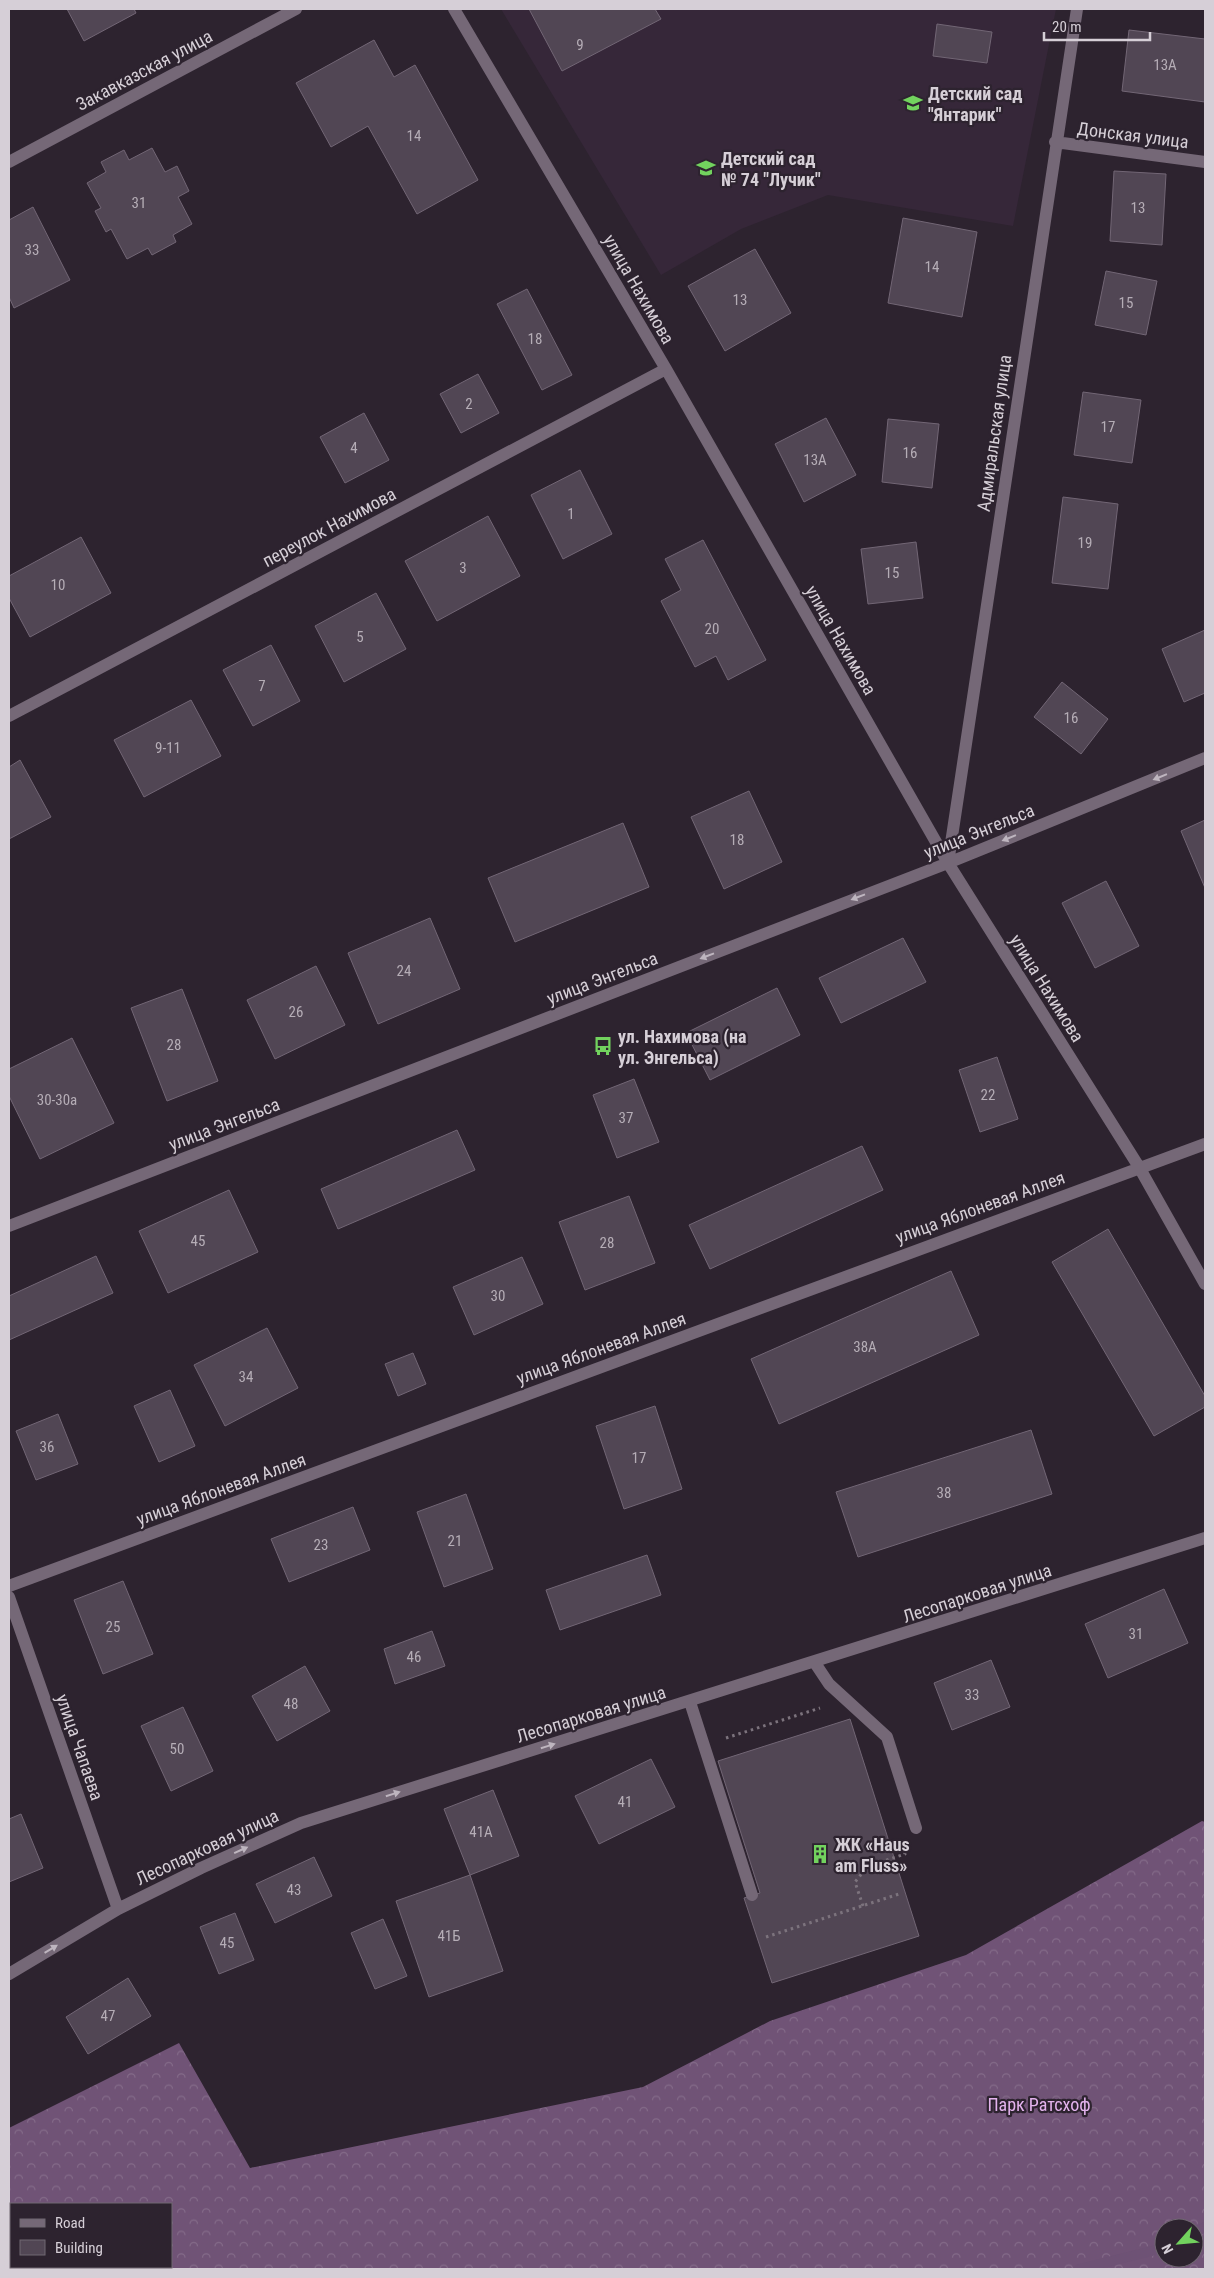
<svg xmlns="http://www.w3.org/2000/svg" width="1214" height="2278" font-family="'Roboto Condensed',sans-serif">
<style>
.built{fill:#362739;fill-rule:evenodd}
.forest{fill:url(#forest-crowns);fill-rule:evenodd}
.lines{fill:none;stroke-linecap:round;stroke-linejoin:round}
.stream{stroke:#6e5275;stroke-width:10}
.building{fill:#514654;stroke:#726675}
.path{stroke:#7c737d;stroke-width:3;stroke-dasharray:2.5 4;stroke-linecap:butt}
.minor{stroke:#756877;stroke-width:12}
.oneway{fill:#beb5bf}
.labels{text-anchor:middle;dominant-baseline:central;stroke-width:4.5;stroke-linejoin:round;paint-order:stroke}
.number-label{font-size:15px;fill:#b5adb6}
.street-label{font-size:18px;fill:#d6cfd7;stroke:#2d232f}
.poi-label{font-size:18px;font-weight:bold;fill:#d6cfd7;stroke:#2d232f;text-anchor:start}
.park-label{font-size:18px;fill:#e3b3ed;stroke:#2d232f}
</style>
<defs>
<pattern id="forest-crowns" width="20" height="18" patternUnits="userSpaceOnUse" patternTransform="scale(1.25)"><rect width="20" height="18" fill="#705376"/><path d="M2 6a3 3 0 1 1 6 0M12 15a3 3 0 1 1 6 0" fill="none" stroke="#846b89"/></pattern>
</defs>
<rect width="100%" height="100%" fill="#2d232f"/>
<path class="built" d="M501,9H1056L1013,226L828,195L741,229L661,275ZM938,24L992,32L987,63L933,56Z"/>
<path class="forest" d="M1202,1821L1205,1822V2269H9V2128L179,2043L250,2168L643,2087L770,2021L966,1955ZM11,2204H171V2267H11ZM1164,2228H1194V2258H1164Z"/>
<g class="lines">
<path class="stream" d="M1194,2233L1205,2227
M1079,2269L1164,2248"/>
</g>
<path class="building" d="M67,9H134L136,13L84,41Z
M529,9H655L661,19L562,71Z
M937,24L992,32L987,63L933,56Z
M1129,30L1205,39V102L1122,91Z
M374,40L394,77L415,65L478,180L417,214L368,126L331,147L296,83Z
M152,148L165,172L177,166L189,191L178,197L192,224L173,235L176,242L152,255L148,248L127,259L111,229L106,232L95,211L101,208L87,183L106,172L101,162L124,150L129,160Z
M1114,171L1166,174L1162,245L1110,241Z
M33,207L70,280L14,308L9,297V220Z
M903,218L977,232L962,317L888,303Z
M755,249L791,313L725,351L688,286Z
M1106,271L1157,281L1146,335L1095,325Z
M527,289L572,375L542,390L497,304Z
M478,374L499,413L461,433L440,394Z
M1083,392L1141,400L1132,463L1074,455Z
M364,413L389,460L345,483L320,437Z
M826,418L856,475L804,502L775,444Z
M888,419L939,424L932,488L882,482Z
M580,470L612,534L563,559L531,495Z
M1063,497L1118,504L1108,589L1052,583Z
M488,516L520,576L437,621L405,561Z
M81,537L111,593L30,637L9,598V576Z
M703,540L766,660L728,680L716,656L695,667L661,601L681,590L665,559Z
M916,542L923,598L868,604L861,549Z
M376,593L406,649L344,682L315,626Z
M1205,630V693L1184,702L1162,649Z
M271,645L300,701L253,726L223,670Z
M1062,682L1108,719L1081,754L1034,717Z
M191,700L221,756L144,797L114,740Z
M20,760L51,817L9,839V767Z
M749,791L782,862L724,889L691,817Z
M1205,820V888L1181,831Z
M623,823L649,887L515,942L488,878Z
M1106,881L1139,946L1095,968L1062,903Z
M430,918L460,989L378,1024L348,953Z
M903,938L926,982L841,1023L819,978Z
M316,966L345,1025L275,1059L247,1000Z
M777,988L800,1035L710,1080L686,1033Z
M182,989L218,1081L167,1101L131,1008Z
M72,1038L114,1123L40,1159L9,1096V1069Z
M997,1057L1018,1119L980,1132L959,1070Z
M634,1079L659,1142L617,1158L593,1095Z
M457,1130L475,1170L338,1229L321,1189Z
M862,1146L883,1190L710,1269L689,1225Z
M229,1190L258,1252L168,1293L139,1231Z
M629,1196L655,1263L585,1290L559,1222Z
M1108,1229L1205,1396V1407L1154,1436L1052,1262Z
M96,1256L113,1293L9,1340V1296Z
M522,1257L543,1304L474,1335L453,1287Z
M951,1271L979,1335L779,1424L751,1359Z
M267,1328L298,1388L225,1426L194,1365Z
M413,1353L426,1384L398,1396L385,1364Z
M170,1390L195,1446L159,1462L134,1406Z
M655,1406L682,1489L624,1509L596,1426Z
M58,1414L78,1464L36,1480L16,1431Z
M1031,1430L1052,1494L858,1557L836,1492Z
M466,1494L493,1569L444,1587L417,1512Z
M353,1507L370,1550L289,1582L271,1539Z
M647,1555L661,1595L560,1630L546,1590Z
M123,1581L153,1654L103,1674L74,1600Z
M1164,1589L1188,1643L1108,1678L1085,1624Z
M432,1631L445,1666L395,1684L384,1649Z
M991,1660L1010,1707L952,1730L934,1683Z
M305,1666L330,1711L277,1741L252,1696Z
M183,1707L213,1771L171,1791L141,1726Z
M850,1719L919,1936L772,1983L744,1898L760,1893L718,1761Z
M651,1759L675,1807L599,1844L575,1796Z
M493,1790L519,1856L470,1875L444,1809Z
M21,1814L43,1868L9,1882V1819Z
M314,1857L332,1896L275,1923L256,1884Z
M470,1875L503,1971L429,1997L396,1901Z
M235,1913L254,1960L219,1974L200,1927Z
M383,1919L407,1976L375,1989L351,1933Z
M128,1978L151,2016L88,2054L66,2017Z"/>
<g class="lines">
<path class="path" d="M726,1738L820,1708
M863,1906L855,1882L868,1866L905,1854L904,1850
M766,1937L899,1894"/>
<path class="minor" d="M454,9L666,369L948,863L1139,1167L1205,1284
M1055,142L1205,162
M9,162L296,9
M9,716L666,369
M948,863L1077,9
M9,1226L948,863L1205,758
M9,1586L1205,1144
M9,1597L118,1909
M815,1663L829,1684L887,1737L916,1828
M690,1702L752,1895
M9,1974L118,1909L201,1868L301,1823L1205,1538"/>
</g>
<defs><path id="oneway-solid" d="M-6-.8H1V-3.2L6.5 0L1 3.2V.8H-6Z" transform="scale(1.25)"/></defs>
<g class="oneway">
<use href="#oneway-solid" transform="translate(1160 777) rotate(158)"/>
<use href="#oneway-solid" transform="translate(1009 838) rotate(158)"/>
<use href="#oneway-solid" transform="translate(858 897) rotate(159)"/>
<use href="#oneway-solid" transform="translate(707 956) rotate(159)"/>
<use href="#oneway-solid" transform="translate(548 1746) rotate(-17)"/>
<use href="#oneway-solid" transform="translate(393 1794) rotate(-17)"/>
<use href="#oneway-solid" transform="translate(241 1850) rotate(-24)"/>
<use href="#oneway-solid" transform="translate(51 1949) rotate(-31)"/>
</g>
<defs>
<g id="school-bare" transform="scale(1.5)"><path d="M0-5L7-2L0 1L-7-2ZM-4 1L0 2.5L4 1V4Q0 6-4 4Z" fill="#72d25e" stroke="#2d232f" stroke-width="2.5" paint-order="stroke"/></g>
<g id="bus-bare" transform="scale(1.5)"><path d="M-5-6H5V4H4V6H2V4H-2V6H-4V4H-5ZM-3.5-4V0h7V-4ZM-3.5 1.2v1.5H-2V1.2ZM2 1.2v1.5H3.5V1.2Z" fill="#72d25e" stroke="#2d232f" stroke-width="2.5" paint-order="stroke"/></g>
<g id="building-bare" transform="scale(1.5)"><path d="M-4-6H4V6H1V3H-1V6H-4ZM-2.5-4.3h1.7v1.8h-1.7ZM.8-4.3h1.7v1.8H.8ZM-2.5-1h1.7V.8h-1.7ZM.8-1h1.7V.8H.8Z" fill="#72d25e" stroke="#2d232f" stroke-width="2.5" paint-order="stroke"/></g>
</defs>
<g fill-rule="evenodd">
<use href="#school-bare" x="913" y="103"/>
<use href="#school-bare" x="706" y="168"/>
<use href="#bus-bare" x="603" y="1046"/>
<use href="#building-bare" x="820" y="1854"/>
</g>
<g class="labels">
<g class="number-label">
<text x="580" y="45">9</text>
<text x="1165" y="65">13А</text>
<text x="414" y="136">14</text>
<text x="139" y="203">31</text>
<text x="1138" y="208">13</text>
<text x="32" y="250">33</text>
<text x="932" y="267">14</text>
<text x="740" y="300">13</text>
<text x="1126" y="303">15</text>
<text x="535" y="339">18</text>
<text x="469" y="404">2</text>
<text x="1108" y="427">17</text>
<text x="354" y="448">4</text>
<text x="910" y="453">16</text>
<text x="815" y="460">13А</text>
<text x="571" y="514">1</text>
<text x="1085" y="543">19</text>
<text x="463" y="568">3</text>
<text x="892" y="573">15</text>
<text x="58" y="585">10</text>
<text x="712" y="629">20</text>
<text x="360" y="637">5</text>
<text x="262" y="686">7</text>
<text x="1071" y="718">16</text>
<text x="168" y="748">9-11</text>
<text x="737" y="840">18</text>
<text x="404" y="971">24</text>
<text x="296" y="1012">26</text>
<text x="174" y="1045">28</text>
<text x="988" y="1095">22</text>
<text x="57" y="1100">30-30а</text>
<text x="626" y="1118">37</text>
<text x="198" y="1241">45</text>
<text x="607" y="1243">28</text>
<text x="498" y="1296">30</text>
<text x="865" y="1347">38А</text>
<text x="246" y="1377">34</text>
<text x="47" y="1447">36</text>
<text x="639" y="1458">17</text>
<text x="944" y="1493">38</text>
<text x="455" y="1541">21</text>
<text x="321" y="1545">23</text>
<text x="113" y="1627">25</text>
<text x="1136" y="1634">31</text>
<text x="414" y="1657">46</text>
<text x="972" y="1695">33</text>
<text x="291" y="1704">48</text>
<text x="177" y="1749">50</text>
<text x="625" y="1802">41</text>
<text x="481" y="1832">41А</text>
<text x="294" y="1890">43</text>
<text x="449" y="1936">41Б</text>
<text x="227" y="1943">45</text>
<text x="108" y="2016">47</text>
</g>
<g class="street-label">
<text transform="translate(144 70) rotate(-28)">Закавказская улица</text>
<text transform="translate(1133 135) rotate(7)">Донская улица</text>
<text transform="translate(639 289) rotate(60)">улица Нахимова</text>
<text transform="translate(994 433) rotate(-82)">Адмиральская улица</text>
<text transform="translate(329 527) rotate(-28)">переулок Нахимова</text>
<text transform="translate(841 640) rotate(60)">улица Нахимова</text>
<text transform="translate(979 831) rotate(-22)">улица Энгельса</text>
<text transform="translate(602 978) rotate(-21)">улица Энгельса</text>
<text transform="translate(1047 988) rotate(58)">улица Нахимова</text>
<text transform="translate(224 1124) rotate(-21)">улица Энгельса</text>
<text transform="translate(980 1207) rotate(-20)">улица Яблоневая Аллея</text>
<text transform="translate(601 1348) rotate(-20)">улица Яблоневая Аллея</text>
<text transform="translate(221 1489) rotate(-20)">улица Яблоневая Аллея</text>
<text transform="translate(977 1593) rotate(-18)">Лесопарковая улица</text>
<text transform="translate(591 1714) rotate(-17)">Лесопарковая улица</text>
<text transform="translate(80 1747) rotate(71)">улица Чапаева</text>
<text transform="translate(207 1847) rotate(-25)">Лесопарковая улица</text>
</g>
<g class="poi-label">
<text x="928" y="93">Детский сад<tspan x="928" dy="21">"Янтарик"</tspan></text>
<text x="721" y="158">Детский сад<tspan x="721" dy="21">№ 74 "Лучик"</tspan></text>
<text x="618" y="1036">ул. Нахимова (на<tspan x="618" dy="21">ул. Энгельса)</tspan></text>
<text x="835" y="1844">ЖК «Haus<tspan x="835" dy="21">am Fluss»</tspan></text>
</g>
<g class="park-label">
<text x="1039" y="2104">Парк Ратсхоф</text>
</g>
</g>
<rect width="1214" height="2278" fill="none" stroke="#d6cfd7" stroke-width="20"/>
<rect x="10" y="2203" width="162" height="65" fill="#2d232f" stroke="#716872"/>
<rect x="20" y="2219" width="25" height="8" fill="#756877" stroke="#716872"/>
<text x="55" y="2228" font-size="15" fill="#d6cfd7">Road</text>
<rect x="20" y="2240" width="25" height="15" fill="#514654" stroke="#716872"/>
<text x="55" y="2253" font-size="15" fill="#d6cfd7">Building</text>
<g transform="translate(1179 2243) rotate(243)"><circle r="24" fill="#2d232f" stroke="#716872"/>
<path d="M0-4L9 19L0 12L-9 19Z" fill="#72d25e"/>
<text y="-8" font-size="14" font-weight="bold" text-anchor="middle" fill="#d6cfd7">N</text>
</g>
<path d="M1044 32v8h106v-8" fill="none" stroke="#d6cfd7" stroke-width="2.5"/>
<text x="1052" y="32" font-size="15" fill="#d6cfd7" stroke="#2d232f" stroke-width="4" paint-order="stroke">20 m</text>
</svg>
